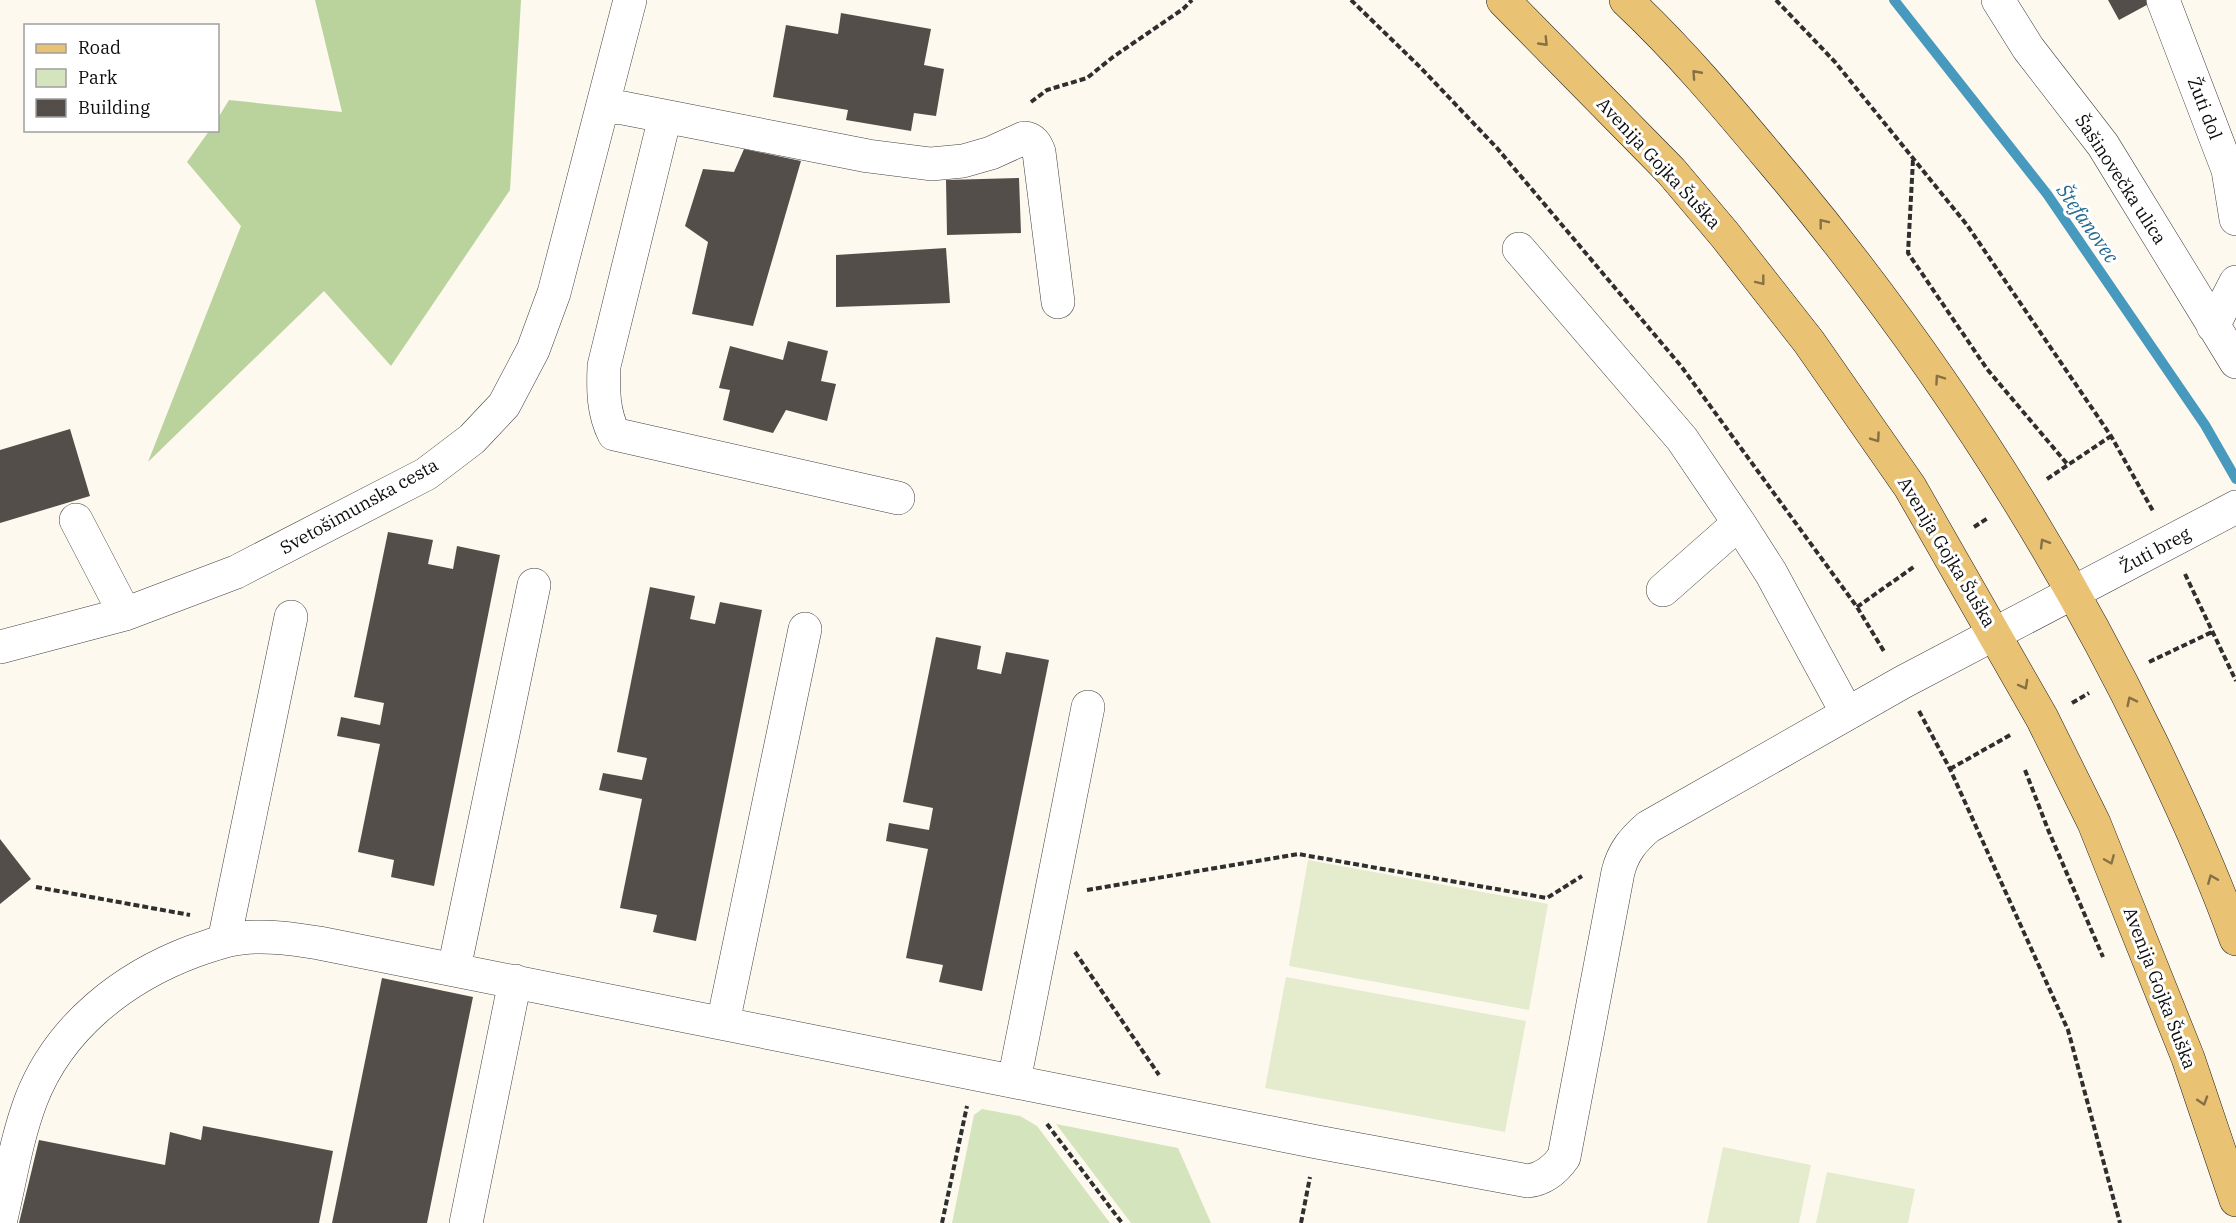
<svg xmlns="http://www.w3.org/2000/svg" width="2236" height="1223" font-family="'IBM Plex Serif',serif">
<style>
.green{fill:#d4e4bc}
.forest{fill:#bad39d}
.pitch{fill:#e4eccd}
.lines{fill:none;stroke-linecap:round;stroke-linejoin:round}
.stream{stroke:#4899be;stroke-width:10}
.building{fill:#544e4b}
.minor-casing{stroke:#404040;stroke-width:34}
.major-casing{stroke:#1e1e1e;stroke-width:34}
.path{stroke:#2f2f2f;stroke-width:4;stroke-dasharray:6 3;stroke-linecap:butt}
.minor{stroke:#fff;stroke-width:33}
.major{stroke:#e9c273;stroke-width:33}
.oneway{stroke:#867145}
.labels{text-anchor:middle;dominant-baseline:central;stroke-width:6;stroke-linejoin:round;paint-order:stroke}
.street-label{font-size:18px;fill:#0d0d0d;stroke:#fff}
.water-label{font-size:20px;font-style:italic;fill:#256a90;stroke:#fff}
</style>
<rect width="100%" height="100%" fill="#fdf9ef"/>
<path class="green" d="M982,1109L1020,1116L1037,1126L1110,1223H952L974,1115Z
M1056,1124L1178,1148L1211,1223H1131Z"/>
<path class="forest" d="M315,0H521L510,190L391,366L324,291L148,462L241,226L187,162L209,131L218,130V118L229,100L342,112Z"/>
<path class="pitch" d="M1308,860L1548,904L1529,1010L1289,966Z
M1286,977L1526,1021L1505,1132L1265,1088Z
M1723,1147L1811,1165L1799,1223H1707Z
M1827,1172L1915,1189L1908,1223H1816Z"/>
<g class="lines">
<path class="stream" d="M1894,0L2047,194L2205,425L2236,479"/>
</g>
<path class="building" d="M2108,0H2156L2119,20Z
M841,13L931,29L924,65L944,69L936,116L914,113L911,131L846,120L848,110L773,97L786,25L838,34Z
M744,149L801,161L753,326L692,314L708,242L685,226L703,169L734,172Z
M1019,178L1021,233L947,235L946,180Z
M946,248L950,303L836,307V255Z
M788,341L828,351L821,381L836,384L827,421L786,410L773,433L723,420L730,390L719,388L730,346L783,360Z
M70,429L90,496L0,523V450Z
M388,532L433,540L428,564L453,569L457,546L500,555L434,886L391,877L394,860L358,852L380,744L337,736L341,717L380,725L384,703L354,697Z
M650,587L695,596L690,619L715,624L720,602L762,610L696,941L653,932L657,915L620,908L642,799L599,790L603,773L642,780L647,758L617,752Z
M936,637L981,646L977,669L1001,674L1006,652L1049,660L982,991L939,982L943,965L906,958L928,849L886,841L889,823L929,830L933,808L903,802Z
M0,839L31,879L0,904Z
M382,978L473,997L427,1223H332Z
M203,1126L333,1151L319,1223H19L39,1140L165,1165L170,1132L201,1140Z"/>
<g class="lines">
<g class="minor-casing">
<path id="minor" d="M1998,0L2028,48L2103,145L2236,362
M2163,0L2228,170L2236,219
M604,107L623,108L868,156L931,164L963,161L991,153L1024,138C1033,139 1036,144 1039,152L1058,302
M665,117L604,366C603,390 603,412 614,434L898,498
M1519,249L1682,439L1739,523
M2213,326L2236,282
M76,520L125,614
M1663,590L1739,523L1771,573L1847,713
M0,647L125,614L236,572L426,474L472,439L504,405L533,350L554,293L630,0
M224,941L291,617
M454,969L534,585
M723,1023L805,629
M1014,1081L1088,707
M0,1223C10,1181 16,1140 31,1100C59,1027 124,977 194,951C210,946 226,939 242,938C268,935 294,939 319,943L1317,1142L1528,1181C1543,1179 1555,1170 1564,1157L1618,872C1623,852 1633,840 1648,827L1903,682L2236,507
M466,1223L515,981"/>
</g>
<g class="major-casing">
<path id="major" d="M1503,0L1671,171L1725,235L1809,342L1910,487L2042,718L2094,823L2188,1058L2236,1200
M1626,0C1685,55 1737,119 1789,181C1931,353 2054,541 2151,742C2182,806 2212,872 2236,939"/>
</g>
<path class="path" d="M1351,0L1420,67L1497,148L1681,366L1857,607L1885,653
M1776,0L1835,62L1967,225L2111,436L2153,511
M1031,102L1047,90L1087,78L1113,57L1183,9L1192,0
M1913,160L1908,253L1987,369L2068,465
M2047,479L2111,436
M1974,527L1988,518
M2185,574L2236,681
M1857,607L1915,566
M2149,662L2212,632
M2072,703L2089,693
M1919,711L1950,769L2068,1030L2120,1223
M1950,769L2012,734
M2025,770L2049,832L2103,957
M36,887L190,915
M1087,890L1298,854L1547,898L1582,876
M1075,952L1159,1075
M1047,1124L1122,1223
M942,1223L967,1106
M1301,1223L1310,1177"/>
<use href="#minor" class="minor"/>
<use href="#major" class="major"/>
</g>
<defs><path id="oneway-chevron" d="M-2-3.5L2.5 0L-2 3.5" fill="none" stroke-width="1.6" stroke-linecap="round" stroke-linejoin="round" transform="scale(1.5)"/></defs>
<g class="oneway">
<use href="#oneway-chevron" transform="translate(1544 42) rotate(46)"/>
<use href="#oneway-chevron" transform="translate(1696 74) rotate(-132)"/>
<use href="#oneway-chevron" transform="translate(1823 223) rotate(-128)"/>
<use href="#oneway-chevron" transform="translate(1761 281) rotate(52)"/>
<use href="#oneway-chevron" transform="translate(1939 379) rotate(-125)"/>
<use href="#oneway-chevron" transform="translate(1876 438) rotate(55)"/>
<use href="#oneway-chevron" transform="translate(2044 543) rotate(-121)"/>
<use href="#oneway-chevron" transform="translate(2024 685) rotate(61)"/>
<use href="#oneway-chevron" transform="translate(2131 701) rotate(-116)"/>
<use href="#oneway-chevron" transform="translate(2110 860) rotate(67)"/>
<use href="#oneway-chevron" transform="translate(2212 879) rotate(-112)"/>
<use href="#oneway-chevron" transform="translate(2203 1101) rotate(72)"/>
</g>
<g class="labels">
<g class="street-label">
<text transform="translate(2205 108) rotate(69)">Žuti dol</text>
<text transform="translate(1659 163) rotate(47)">Avenija Gojka Šuška</text>
<text transform="translate(2121 179) rotate(57)">Šašinovečka ulica</text>
<text transform="translate(359 506) rotate(-29)">Svetošimunska cesta</text>
<text transform="translate(2155 550) rotate(-28)">Žuti breg</text>
<text transform="translate(1947 552) rotate(59)">Avenija Gojka Šuška</text>
<text transform="translate(2160 988) rotate(69)">Avenija Gojka Šuška</text>
</g>
<g class="water-label">
<text transform="translate(2088 223) rotate(55)">Štefanovec</text>
</g>
</g>
<rect x="24" y="24" width="195" height="108" fill="#ffffff" stroke="#9e9e9e" stroke-width="1.5"/>
<rect x="36" y="44" width="30" height="9" fill="#e9c273" stroke="#9e9e9e" stroke-width="1.5"/>
<text x="78" y="54" font-size="18" fill="#0d0d0d">Road</text>
<rect x="36" y="69" width="30" height="18" fill="#d4e4bc" stroke="#9e9e9e" stroke-width="1.5"/>
<text x="78" y="84" font-size="18" fill="#0d0d0d">Park</text>
<rect x="36" y="99" width="30" height="18" fill="#544e4b" stroke="#9e9e9e" stroke-width="1.5"/>
<text x="78" y="114" font-size="18" fill="#0d0d0d">Building</text>
</svg>
